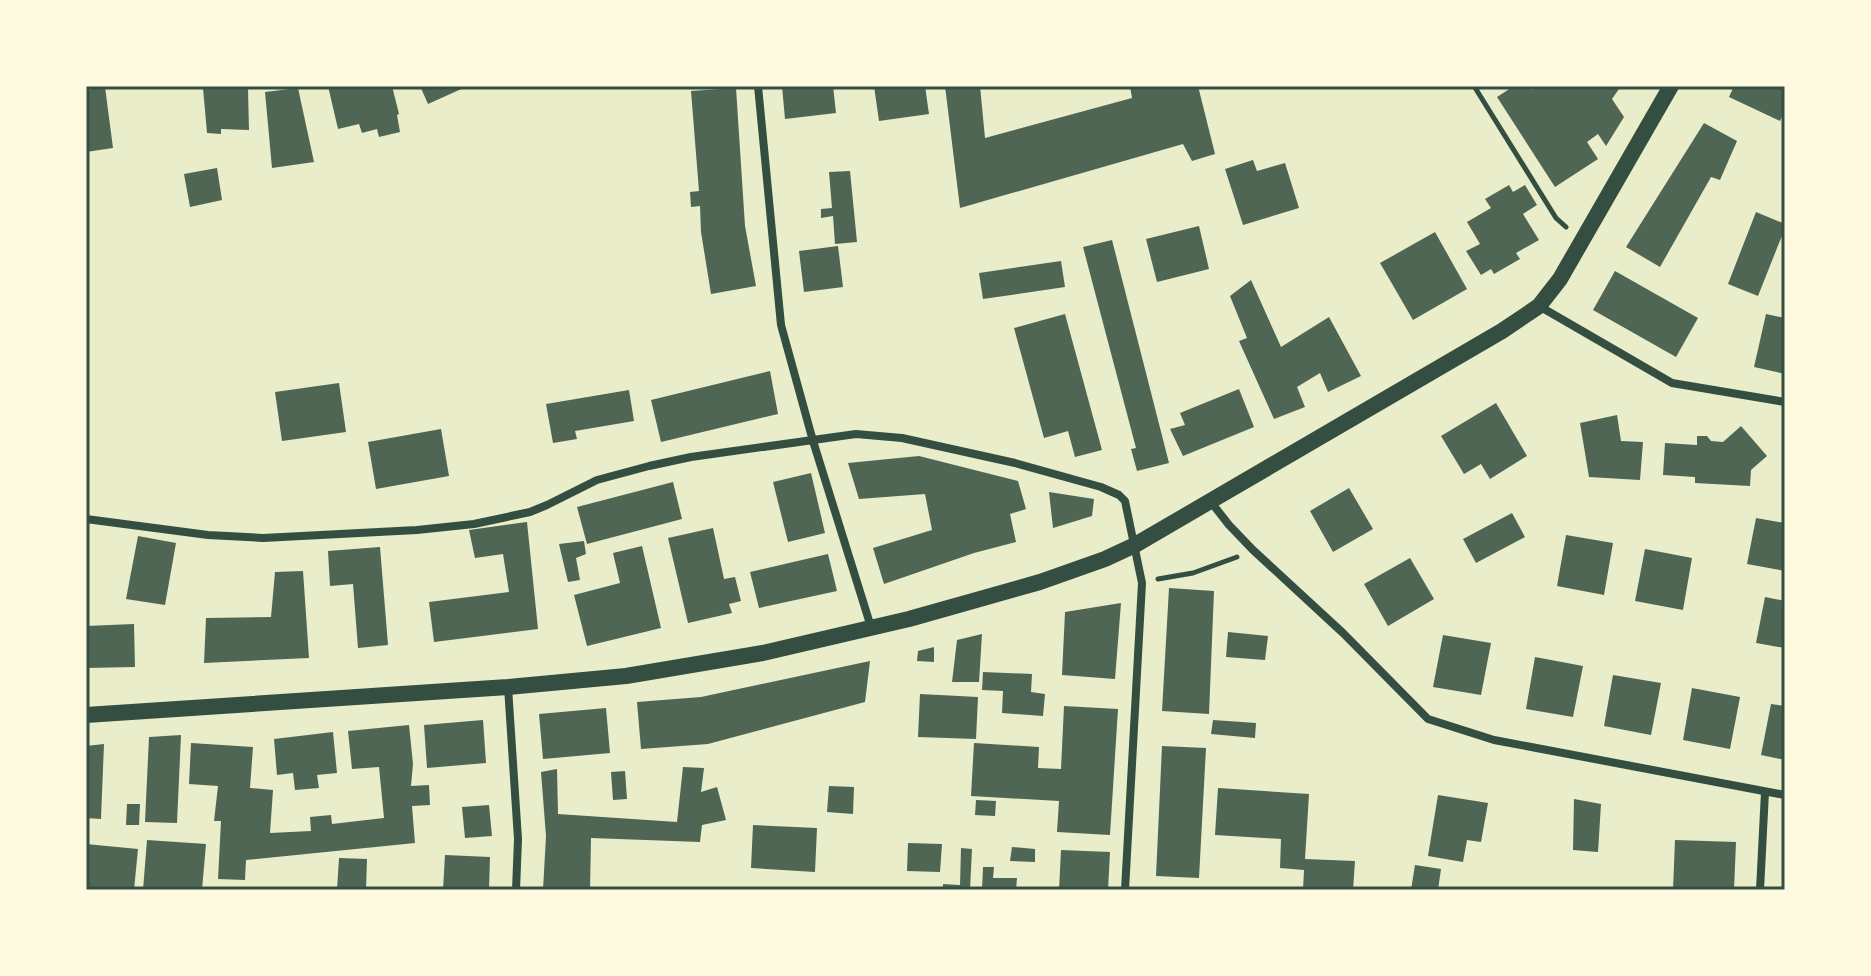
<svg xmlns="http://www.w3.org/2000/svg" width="1871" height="976" font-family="'Nunito Sans',sans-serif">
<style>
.building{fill:#4f6655}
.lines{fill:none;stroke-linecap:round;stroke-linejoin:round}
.path{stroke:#344e41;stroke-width:5}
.minor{stroke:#344e41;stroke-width:8}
.secondary{stroke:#344e41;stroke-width:16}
.neatline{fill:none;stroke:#344e41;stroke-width:3}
</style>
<rect width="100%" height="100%" fill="#e9edc9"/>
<path class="building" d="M328,86H392L399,114L397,115L400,132L379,137L377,129L362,133L359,124L338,129Z
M420,86H468L428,104Z
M782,86H833L836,113L785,119Z
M874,86H925L929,114L879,121Z
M945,86H980L985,138L1132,98L1130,86H1198L1215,154L1192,161L1183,144L960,208Z
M1514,86H1529L1532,90L1538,86H1621L1612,99L1624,117L1606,146L1598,134L1587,142L1598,159L1555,187L1497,97Z
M1734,86L1785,87V110L1780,121L1729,97Z
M105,87L113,148L86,152V90Z
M203,88L248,89L249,130L221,129V134L207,133Z
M298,88L314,162L272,168L265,92Z
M736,88L745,226L756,286L711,294L701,232L700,206L691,207L690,192L699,191L691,91Z
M1704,123L1737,141L1720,180L1711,177L1660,267L1626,247Z
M1253,160L1257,171L1285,163L1299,208L1243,225L1225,169Z
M217,168L222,200L190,207L184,174Z
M850,171L857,242L835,244L833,216L821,218V209L832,208L829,172Z
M1509,185L1513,192L1525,185L1537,205L1523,214L1539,240L1516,253L1520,259L1494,274L1491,269L1481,275L1466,251L1480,244L1467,222L1491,208L1485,199Z
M1756,212L1785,224V228L1758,296L1728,284Z
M1199,226L1209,269L1157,282L1146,239Z
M1435,232L1467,289L1413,320L1380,263Z
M1112,240L1169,463L1137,471L1131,449L1136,448L1083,247Z
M838,246L843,287L804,292L799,251Z
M1061,261L1065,287L983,299L979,273Z
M1615,271L1698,318L1676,357L1593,310Z
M1251,280L1281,347L1329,317L1361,376L1328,392L1320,373L1297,387L1305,407L1274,419L1239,341L1247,338L1230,296Z
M1065,314L1102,450L1075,457L1068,431L1044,438L1014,328Z
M1766,314L1785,318V374L1754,367Z
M770,371L778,414L661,442L651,400Z
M339,383L346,432L282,441L275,392Z
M1239,389L1254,427L1183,456L1170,429L1185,425L1180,413Z
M629,390L634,421L575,431L577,439L553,443L546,404Z
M1496,403L1527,456L1490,479L1481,464L1464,474L1441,436Z
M1617,415L1621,441L1643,442L1640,480L1589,477L1580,423Z
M1741,426L1767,456L1751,470L1750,486L1695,483V477L1663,475L1665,443L1697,445V436H1707L1711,441L1723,442Z
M441,429L449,476L376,489L368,442Z
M919,456L1018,481L1026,509L1010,514L1016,542L974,553L884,584L873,548L932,530L925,494L859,499L848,463Z
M811,473L825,533L788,542L773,482Z
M673,482L682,519L587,544L577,507Z
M1349,488L1373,529L1333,552L1310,511Z
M1049,492L1094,499L1092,516L1053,528Z
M1512,513L1525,537L1476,563L1463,539Z
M1756,518L1785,523V571L1747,564Z
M527,522L538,629L434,642L429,602L509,592L503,554L475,558L469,530Z
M713,528L724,579L735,577L741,601L729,604L732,613L688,623L668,538Z
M1566,535L1613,543L1604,595L1557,586Z
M138,536L176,543L165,605L126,599Z
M584,541L586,554L576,558L580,580L568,582L559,544Z
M642,546L661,628L587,646L574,595L620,583L613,553Z
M380,547L388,645L358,648L353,584L330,586L328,551Z
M1645,549L1692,558L1683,610L1635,601Z
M828,554L837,591L759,608L750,572Z
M1410,558L1434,599L1388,626L1364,584Z
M303,571L309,658L204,663L206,618L271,617L275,572Z
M1169,588L1214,591L1209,714L1162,711Z
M1765,597L1785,601V648L1756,643Z
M1121,603L1115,679L1062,675L1065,612Z
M134,624L135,667L86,668V626Z
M1228,632L1268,636L1265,660L1226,657Z
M982,634L979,682H952L957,640Z
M1443,635L1491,643L1481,695L1433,687Z
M934,647V662L917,661L918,651Z
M1535,657L1583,666L1573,717L1526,709Z
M870,661L865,702L708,744L641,749L637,702L701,697Z
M983,672L1032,674L1031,692L1045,694L1043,716L1002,713L1003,691L982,690Z
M1613,675L1661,683L1651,735L1604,726Z
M1692,688L1740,697L1730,749L1683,740Z
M920,694L978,697L976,739L918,737Z
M1771,704L1785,706V760L1761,755Z
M1064,706L1118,709L1110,835L1057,832L1059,801L971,796L974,743L1039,747L1038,768L1061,769Z
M606,708L610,753L543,759L539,714Z
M483,720L486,763L427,768L424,725Z
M1213,720L1256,723L1255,738L1211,734Z
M409,725L413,764L411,786L429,785L430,805L412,806L415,843L246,860L245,880L218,879L221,821H214L218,786L189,784L191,743L253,747L250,788L273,790L270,833L311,831L310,817L331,815L332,824L384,818L379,767L352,769L348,731Z
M333,732L337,773L317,775L319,788L295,790L293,773L277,775L274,739Z
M181,735L177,823L145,822L149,737Z
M104,744L101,819L86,818V746Z
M1162,746L1206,748L1199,878L1156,876Z
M683,767L704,768L701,792L717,787L726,820L702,825L700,842L591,838L590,890H543L546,836L541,772L557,769L558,814L677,822Z
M625,771L627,799L613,800L611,772Z
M829,786L854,787L853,814L827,812Z
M1218,788L1309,794L1305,859L1355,861L1353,890H1303L1304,870L1280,868L1281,839L1215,835Z
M1438,795L1488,803L1481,842L1467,840L1463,862L1428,856Z
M1574,799L1601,804L1598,852L1573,850Z
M976,800L996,801L995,816L975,815Z
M127,804H140L139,825H126Z
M489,805L492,836L465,838L462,807Z
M753,825L817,828L815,872L751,868Z
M147,840L206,844L202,890H143Z
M1675,840L1736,842L1734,890H1673Z
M908,843L942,844L940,872L907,871Z
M86,844L138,849L134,890H86Z
M1012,847L1035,849V862L1010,861Z
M961,848L972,849L970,890H943V884L960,885Z
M1061,850L1110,852L1108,890H1059Z
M445,855L490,857L489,890H443Z
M339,858L367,859L366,890H337Z
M1415,865L1441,869L1438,890H1411Z
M983,867H994L993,878H1017L1016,890H982Z"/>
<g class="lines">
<path class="path" d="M1474,86L1556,218L1566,227
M1158,579L1193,573L1237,557"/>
<path class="minor" d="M758,86L781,325L813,441L871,627
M1539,306L1672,383L1785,402
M1211,502L1229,525L1253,550L1343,633L1428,719L1494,740L1785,795
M86,519L208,535L263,538L417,530L474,524L530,512L547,505L597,480L649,466L691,457L856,434L902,438L1015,463L1101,487L1119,495L1125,501L1142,583L1125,890
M508,687L518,839L516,890
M1760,890L1765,792"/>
<path class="secondary" d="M86,715L508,687L626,676L763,653L909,619L1040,582L1105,559L1135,545L1502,331L1539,306L1560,279L1671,86"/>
</g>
<rect width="1871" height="976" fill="none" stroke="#fefae0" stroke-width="176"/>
<rect x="88" y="88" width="1695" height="800" class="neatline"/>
</svg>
